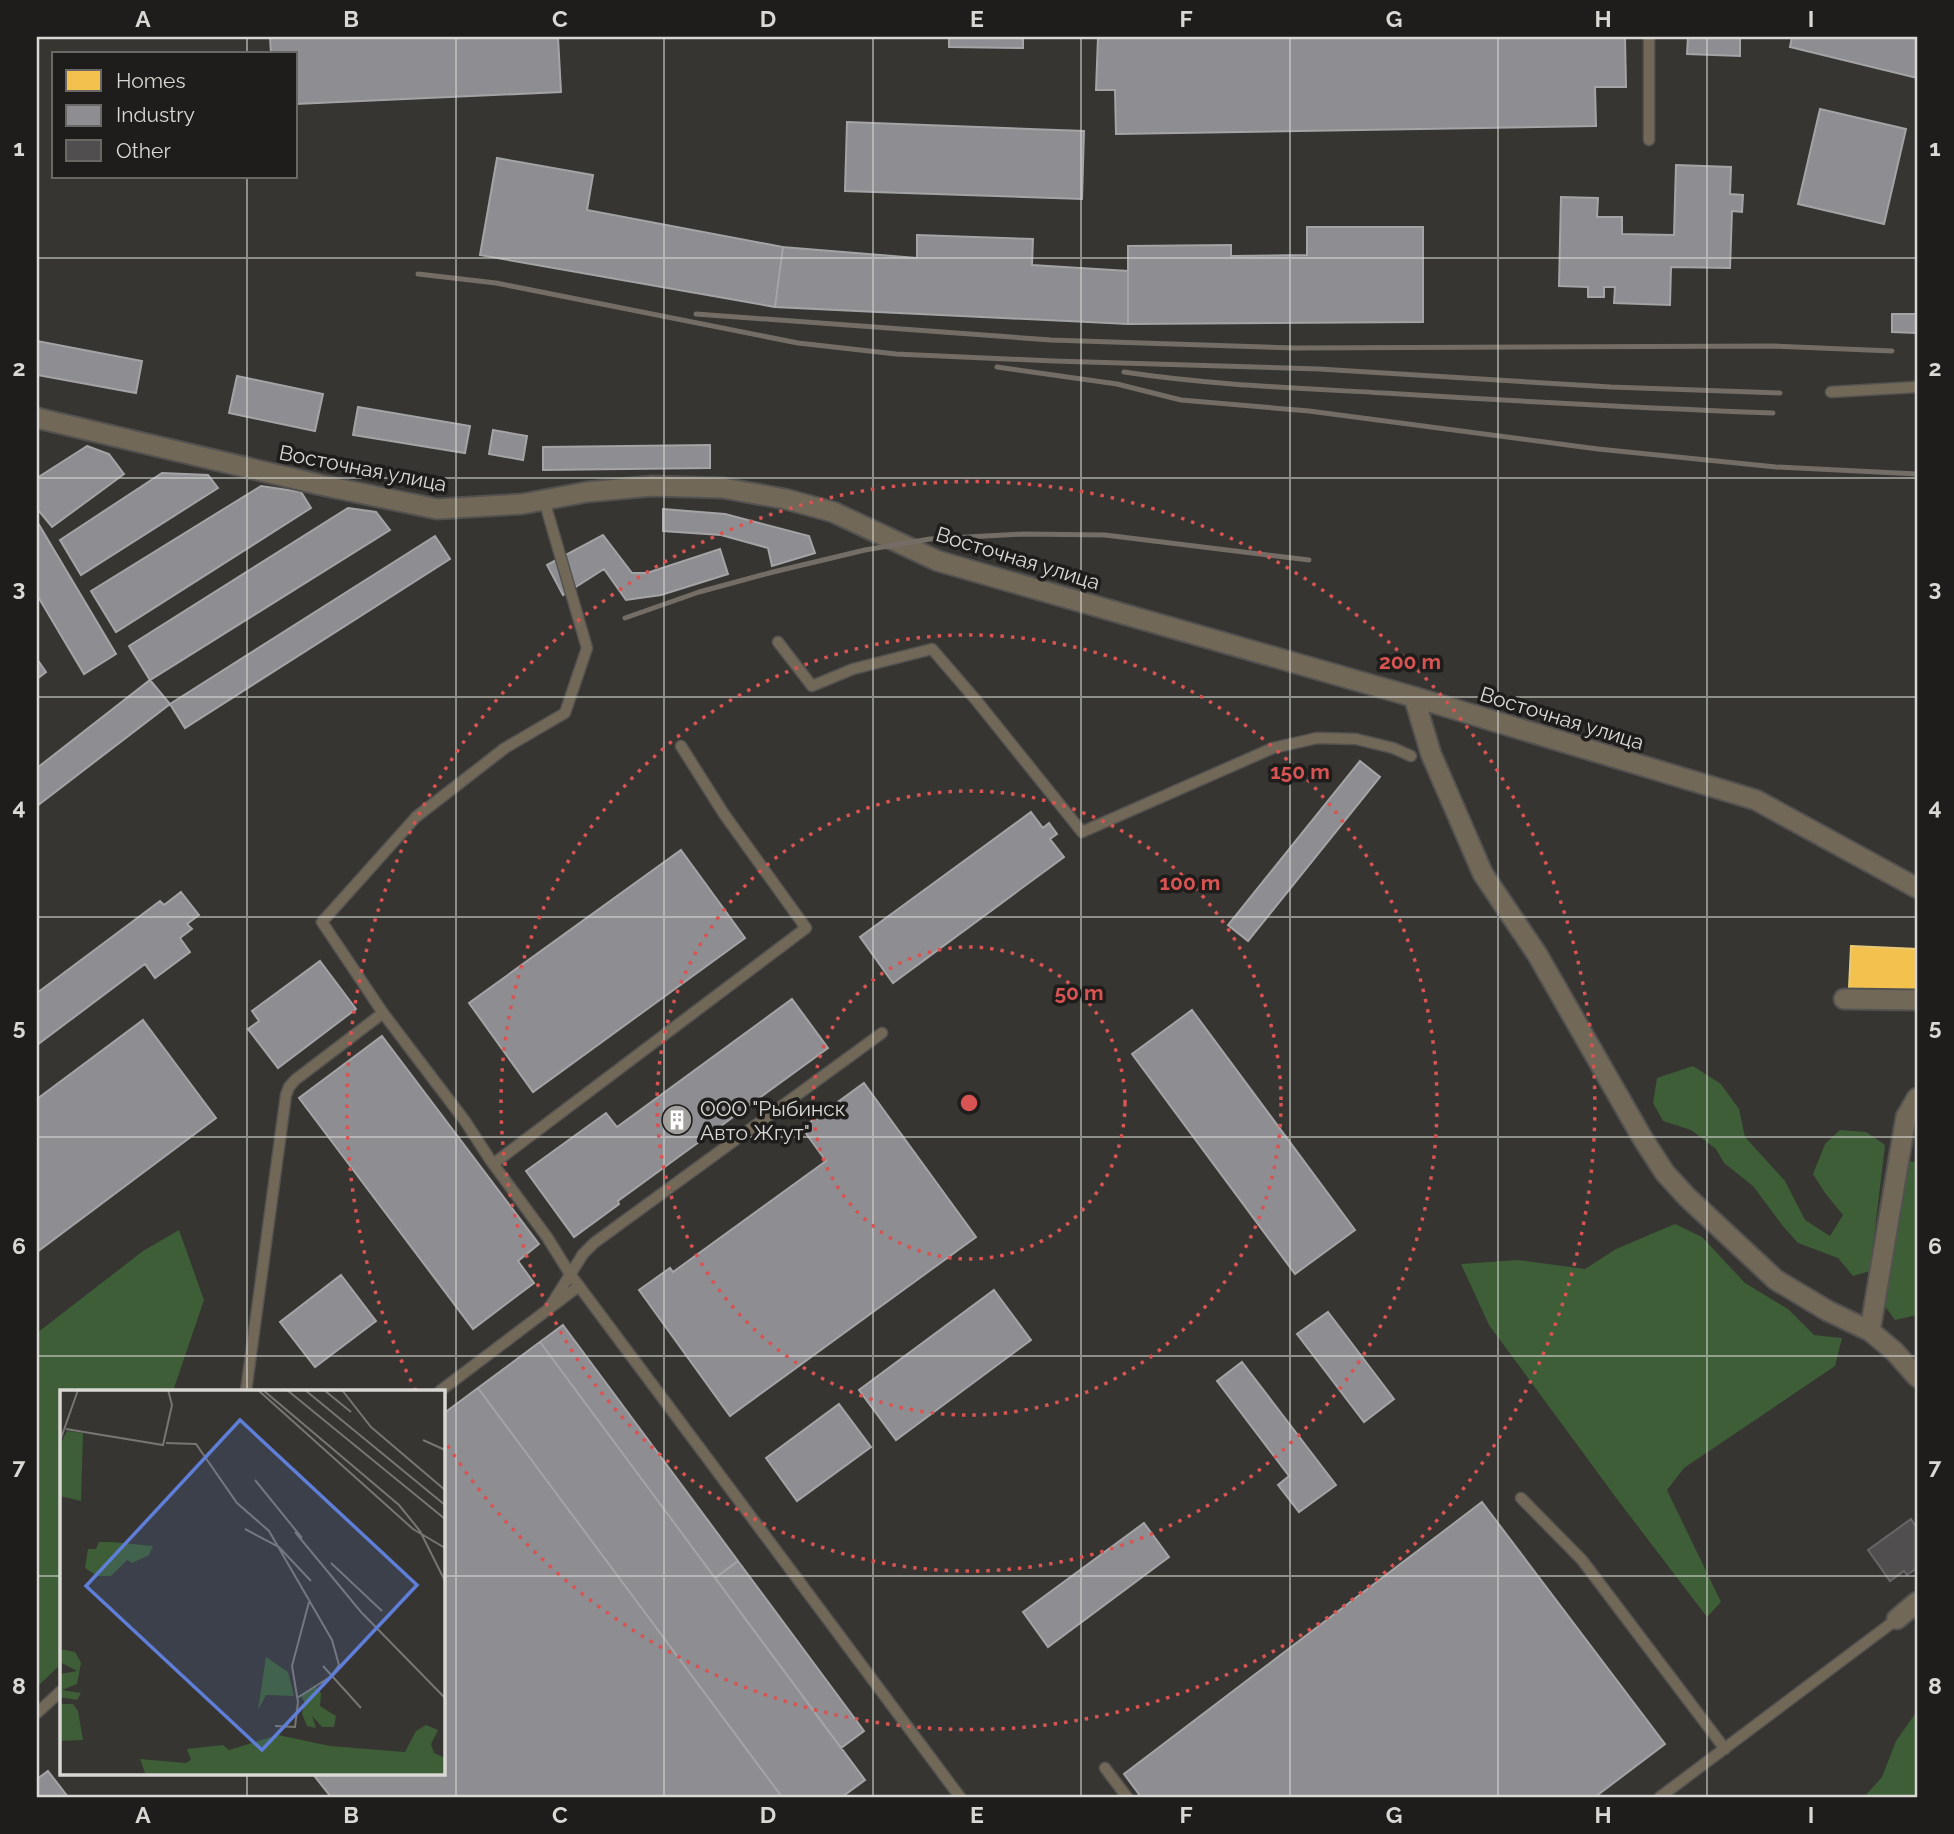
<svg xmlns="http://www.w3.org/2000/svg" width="1954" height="1834" font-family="Raleway,sans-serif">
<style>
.green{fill:#3d5e36}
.homes{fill:#f2c14e;stroke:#eac876;stroke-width:2}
.industry{fill:#8d8d92;stroke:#a4a4a6;stroke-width:2}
.building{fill:#504e4e;stroke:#676565;stroke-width:2}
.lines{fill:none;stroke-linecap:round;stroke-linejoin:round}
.lane-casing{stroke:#535250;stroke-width:13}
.street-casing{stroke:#535250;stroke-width:23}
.lane{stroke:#726858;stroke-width:10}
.street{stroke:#726858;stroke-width:19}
.rail{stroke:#736d65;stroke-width:5}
.grid{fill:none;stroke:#d9d8d4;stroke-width:2;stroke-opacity:0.55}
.ring{fill:none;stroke:#d75453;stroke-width:3.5;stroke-dasharray:3.5 7}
.labels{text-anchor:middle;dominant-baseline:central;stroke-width:7;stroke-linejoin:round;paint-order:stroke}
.street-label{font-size:21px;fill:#d9d8d4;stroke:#1e1d1b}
.poi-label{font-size:21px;fill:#d9d8d4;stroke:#1e1d1b;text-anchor:start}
.inset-road{fill:none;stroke:#777673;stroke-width:2}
.view{fill:#5f7ed7;fill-opacity:0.15;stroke:#5f7ed7;stroke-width:3.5}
.inset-edge{fill:none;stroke:#d9d8d4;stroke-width:3.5}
.centre{fill:#d75453;stroke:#1e1d1b;stroke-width:3.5}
.ring-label{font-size:21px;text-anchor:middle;font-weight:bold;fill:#d75453;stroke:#1e1d1b;stroke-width:7;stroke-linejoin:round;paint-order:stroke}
.neatline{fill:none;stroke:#d9d8d4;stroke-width:2.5}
.grid-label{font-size:23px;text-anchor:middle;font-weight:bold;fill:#d9d8d4}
</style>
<rect width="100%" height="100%" fill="#363532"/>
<path class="green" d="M1693,1066L1721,1084L1739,1109L1745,1137L1785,1181L1805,1220L1830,1236L1843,1215L1825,1193L1813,1174L1825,1144L1840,1130L1866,1132L1885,1145L1870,1271L1853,1276L1838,1258L1798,1243L1782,1225L1753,1186L1724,1163L1716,1149L1691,1130L1663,1121L1653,1103L1657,1078Z
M1904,1161L1917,1162V1315L1895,1320L1881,1301Z
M1675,1224L1702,1237L1745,1283L1788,1309L1814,1335L1842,1338L1835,1366L1684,1468L1667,1490L1721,1602L1707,1617L1617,1499L1489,1325L1461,1264L1518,1260L1585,1269L1616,1249Z
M179,1230L204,1300L173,1391H61V1664L37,1687V1333L143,1251Z
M1917,1711V1797H1864L1882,1777L1896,1741Z"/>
<path class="homes" d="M1851,946L1917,949V991L1849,988Z"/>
<path class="industry" d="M270,37H558L561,92L296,104V54H271Z
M949,37H1023V48L949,47Z
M1098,37H1625L1626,87H1595L1596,126L1116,134L1115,90H1096Z
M1688,37H1740V56L1687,54Z
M1792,37H1917V78L1790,47Z
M1820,109L1906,129L1884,224L1798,204Z
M847,122L1084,131L1082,199L845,191Z
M497,158L593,175L587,210L783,247L775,307L480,255Z
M1676,165L1731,167L1730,194L1743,195L1742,212L1732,211L1730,268L1671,267L1670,305L1614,303L1615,287H1604V297H1588V287L1559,286L1561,197L1598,198L1597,217H1622V234L1674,235Z
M1307,227H1423V322L1128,324V246L1231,245V256L1307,255Z
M917,235L1033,239L1032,265L1128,271V324L775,307L783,247L917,258Z
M1892,314H1917V333L1892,332Z
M37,341L142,361L136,393L37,375Z
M237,376L323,394L315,431L229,413Z
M358,407L470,426L465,453L353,435Z
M493,430L527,436L523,460L489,454Z
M710,445V468L543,470V447Z
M87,446L109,454L124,474L52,527L39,511L37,512V478Z
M162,473L208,475L218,488L81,575L60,540Z
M261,486L301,492L311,508L116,632L91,591Z
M348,508L376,512L390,530L150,680L129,646Z
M663,509L725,514L809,536L815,553L772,566L768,548L721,535L663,531Z
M38,523L116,654L84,674L37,595Z
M603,535L632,573H647L720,549L728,574L661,595L626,600L604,569L563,595L547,565Z
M435,536L450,559L185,728L170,704Z
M37,659L46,672L37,679Z
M150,680L170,704L37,806V768Z
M1360,761L1380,777L1248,941L1228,925Z
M1031,812L1043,828L1049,823L1057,834L1050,839L1064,857L893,983L860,937Z
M681,850L745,938L533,1092L469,1003Z
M181,892L199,915L187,924L192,929L180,938L190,952L155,978L145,964L37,1045V993L160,901L164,905Z
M320,961L356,1009L278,1068L248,1029L259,1021L252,1011Z
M792,999L828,1048L618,1201L619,1204L574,1237L526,1171L606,1113L617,1127Z
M1192,1010L1355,1230L1295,1274L1132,1054Z
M143,1020L216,1118L37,1252V1099Z
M382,1036L539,1244L518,1261L534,1283L473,1329L299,1098Z
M864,1083L976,1237L730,1416L639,1290L670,1268L673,1272L826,1161L802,1128Z
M341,1275L376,1321L315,1367L280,1322Z
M994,1290L1031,1340L896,1440L859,1390Z
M1328,1312L1394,1399L1364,1422L1297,1334Z
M563,1325L738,1561L715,1578L540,1342Z
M540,1342L865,1780L842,1797H782L478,1388Z
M1242,1362L1336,1485L1299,1512L1278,1485L1289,1476L1217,1381Z
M478,1388L782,1797H331L312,1773H443V1414Z
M839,1404L871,1447L797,1501L766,1458Z
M1482,1502L1665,1744L1595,1797H1141L1124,1774Z
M1144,1523L1169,1557L1048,1647L1023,1612Z
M738,1561L864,1731L841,1748L715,1578Z
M48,1771L68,1797H37V1779Z"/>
<path class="building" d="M1911,1519L1917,1528V1568L1907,1575L1904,1571L1890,1581L1868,1550Z"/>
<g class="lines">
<g class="lane-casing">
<path id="lane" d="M1649,140V37
M1831,392L1917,387
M778,642L812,686L853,669L932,649L976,700L1082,832L1273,748L1317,738L1356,739L1393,748L1411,756
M383,1013L322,922L416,817L505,748L565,713L587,648L544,500
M493,1164L806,928L724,814L681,746
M548,1310L583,1254L594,1243L882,1033
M246,1391L286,1095L289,1087L295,1080L383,1013L465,1121L491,1161L547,1237L570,1274L960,1797
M440,1391L579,1286
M1521,1498L1582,1560L1725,1749
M37,1713L61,1691
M1105,1768L1127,1797
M1660,1797L1897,1619"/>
</g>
<g class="street-casing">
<path id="street" d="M37,418L321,485L437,509L522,504L587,492L652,486L723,488L785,499L833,512L938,561L1414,697L1756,800L1917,888
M1414,697L1431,754L1483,874L1537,954L1643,1139L1665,1173L1687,1197L1776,1280L1828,1311L1870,1331L1894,1351L1917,1377
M1844,999L1917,1000
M1870,1331L1906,1117L1917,1098
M1897,1619L1917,1602"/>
</g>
<use href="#lane" class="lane"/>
<use href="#street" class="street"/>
<path class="rail" d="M418,274L496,283L798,343L896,354L1054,361L1319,369L1611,387L1780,393
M696,314L1051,340L1295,348L1771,346L1892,351
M997,367L1117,384L1181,400L1309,411L1598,449L1776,467L1917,474
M1124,372C1210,385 1297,388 1384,393C1514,401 1643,408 1773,413
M625,618L699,592L773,572L865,550L930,539L1024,534L1105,535L1309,560"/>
</g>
<path class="grid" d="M247,37V54M456,37V1797M664,37V1797M873,37V1797M1081,37V1797M1290,37V1797M1498,37V1797M1707,37V1797M247,177V1391M37,258H1917M37,478H1917M37,697H1917M37,917H1917M37,1137H1917M37,1356H1917M37,1576H61M443,1576H1917M247,1773V1797"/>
<g class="ring">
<circle cx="969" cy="1103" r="156"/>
<circle cx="969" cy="1103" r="312"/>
<circle cx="969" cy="1103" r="468"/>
<path d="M416 1391A624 624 0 1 1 446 1443"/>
</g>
<defs>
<g id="building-disc" transform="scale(1.575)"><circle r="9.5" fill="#a09f9b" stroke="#1e1d1b"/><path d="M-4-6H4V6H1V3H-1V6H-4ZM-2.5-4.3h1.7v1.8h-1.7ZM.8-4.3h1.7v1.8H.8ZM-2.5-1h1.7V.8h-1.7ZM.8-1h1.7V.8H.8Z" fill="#fff"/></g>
</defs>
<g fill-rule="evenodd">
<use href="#building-disc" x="677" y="1120"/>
</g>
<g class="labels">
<g class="street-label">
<text transform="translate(363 468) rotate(11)">Восточная улица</text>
<text transform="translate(1018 558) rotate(17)">Восточная улица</text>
<text transform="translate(1562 718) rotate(17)">Восточная улица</text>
</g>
<g class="poi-label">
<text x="700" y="1108">ООО "Рыбинск<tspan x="700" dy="24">Авто Жгут"</tspan></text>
</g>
</g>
<g transform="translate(60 1390)">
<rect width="385" height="385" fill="#363532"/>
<path d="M7,41L23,43L21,111L0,106V54ZM39,152H52L93,156L89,165L72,173L67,170L51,186H37L25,178L28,159H36ZM0,259L15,262L21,273L17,294L2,300L21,303L17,310L0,307V284L17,281L0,272ZM206,267L228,282L234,306L206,305L198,320ZM255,295L261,303L260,316L276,326L274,337H262L252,326L256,338L247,336L242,324L245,313L241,306ZM0,314H13L18,321L23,350L0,351ZM366,335L378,340L371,354L374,363L385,368V385H99L85,383L80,369L126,373L131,370L127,359L163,355L169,360L218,345L270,356L345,362L356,341Z" fill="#3d5e36"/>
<path class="inset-road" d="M198,0L353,139L385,158M203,0L339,115L360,141L385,191M227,0L385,129M245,0L385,115M264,0L291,22M282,0L311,37L385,100M6,39L103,55L112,15L108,0M363,50L385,60M0,51L18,0M106,53L136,54L177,113L209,141L272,250L279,275L272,285M195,90L242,148M185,139L219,157L251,191M235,142L301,222L385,308M271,173L322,221M263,276L301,318M237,308L270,287M215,336L235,337L238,312L232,276L249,212"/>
<path class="view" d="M180,30L357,195L202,360L26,196Z"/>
<rect width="385" height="385" class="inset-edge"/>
</g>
<circle cx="969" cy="1103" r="10" class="centre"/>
<g class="ring-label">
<text x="1410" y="669">200 m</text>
<text x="1300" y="779">150 m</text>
<text x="1190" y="890">100 m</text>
<text x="1079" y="1000">50 m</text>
</g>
<rect width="1954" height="1834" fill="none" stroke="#1e1d1b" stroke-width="77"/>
<rect x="52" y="52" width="245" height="126" fill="#1e1d1b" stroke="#696865" stroke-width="2"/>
<rect x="66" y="70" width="35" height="21" fill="#f2c14e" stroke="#696865" stroke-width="2"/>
<text x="116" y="88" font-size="21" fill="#d9d8d4">Homes</text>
<rect x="66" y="105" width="35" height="21" fill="#8d8d92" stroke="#696865" stroke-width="2"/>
<text x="116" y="122" font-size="21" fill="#d9d8d4">Industry</text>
<rect x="66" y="140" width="35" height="21" fill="#504e4e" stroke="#696865" stroke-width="2"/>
<text x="116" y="158" font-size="21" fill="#d9d8d4">Other</text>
<rect x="38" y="38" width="1878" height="1758" class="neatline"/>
<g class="grid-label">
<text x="143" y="27">A</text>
<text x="351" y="27">B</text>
<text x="560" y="27">C</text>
<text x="768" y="27">D</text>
<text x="977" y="27">E</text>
<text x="1186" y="27">F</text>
<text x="1394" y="27">G</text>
<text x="1603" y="27">H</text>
<text x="1811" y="27">I</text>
<text x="19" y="156">1</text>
<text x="1935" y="156">1</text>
<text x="19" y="376">2</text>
<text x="1935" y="376">2</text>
<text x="19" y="596">3</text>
<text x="1935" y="596">3</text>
<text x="19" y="815">4</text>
<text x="1935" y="815">4</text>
<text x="19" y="1035">5</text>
<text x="1935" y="1035">5</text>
<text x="19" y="1254">6</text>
<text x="1935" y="1254">6</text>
<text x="19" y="1474">7</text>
<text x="1935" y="1474">7</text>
<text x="19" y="1694">8</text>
<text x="1935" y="1694">8</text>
<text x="143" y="1823">A</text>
<text x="351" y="1823">B</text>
<text x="560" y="1823">C</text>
<text x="768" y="1823">D</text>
<text x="977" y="1823">E</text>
<text x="1186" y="1823">F</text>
<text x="1394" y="1823">G</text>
<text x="1603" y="1823">H</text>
<text x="1811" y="1823">I</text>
</g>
</svg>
